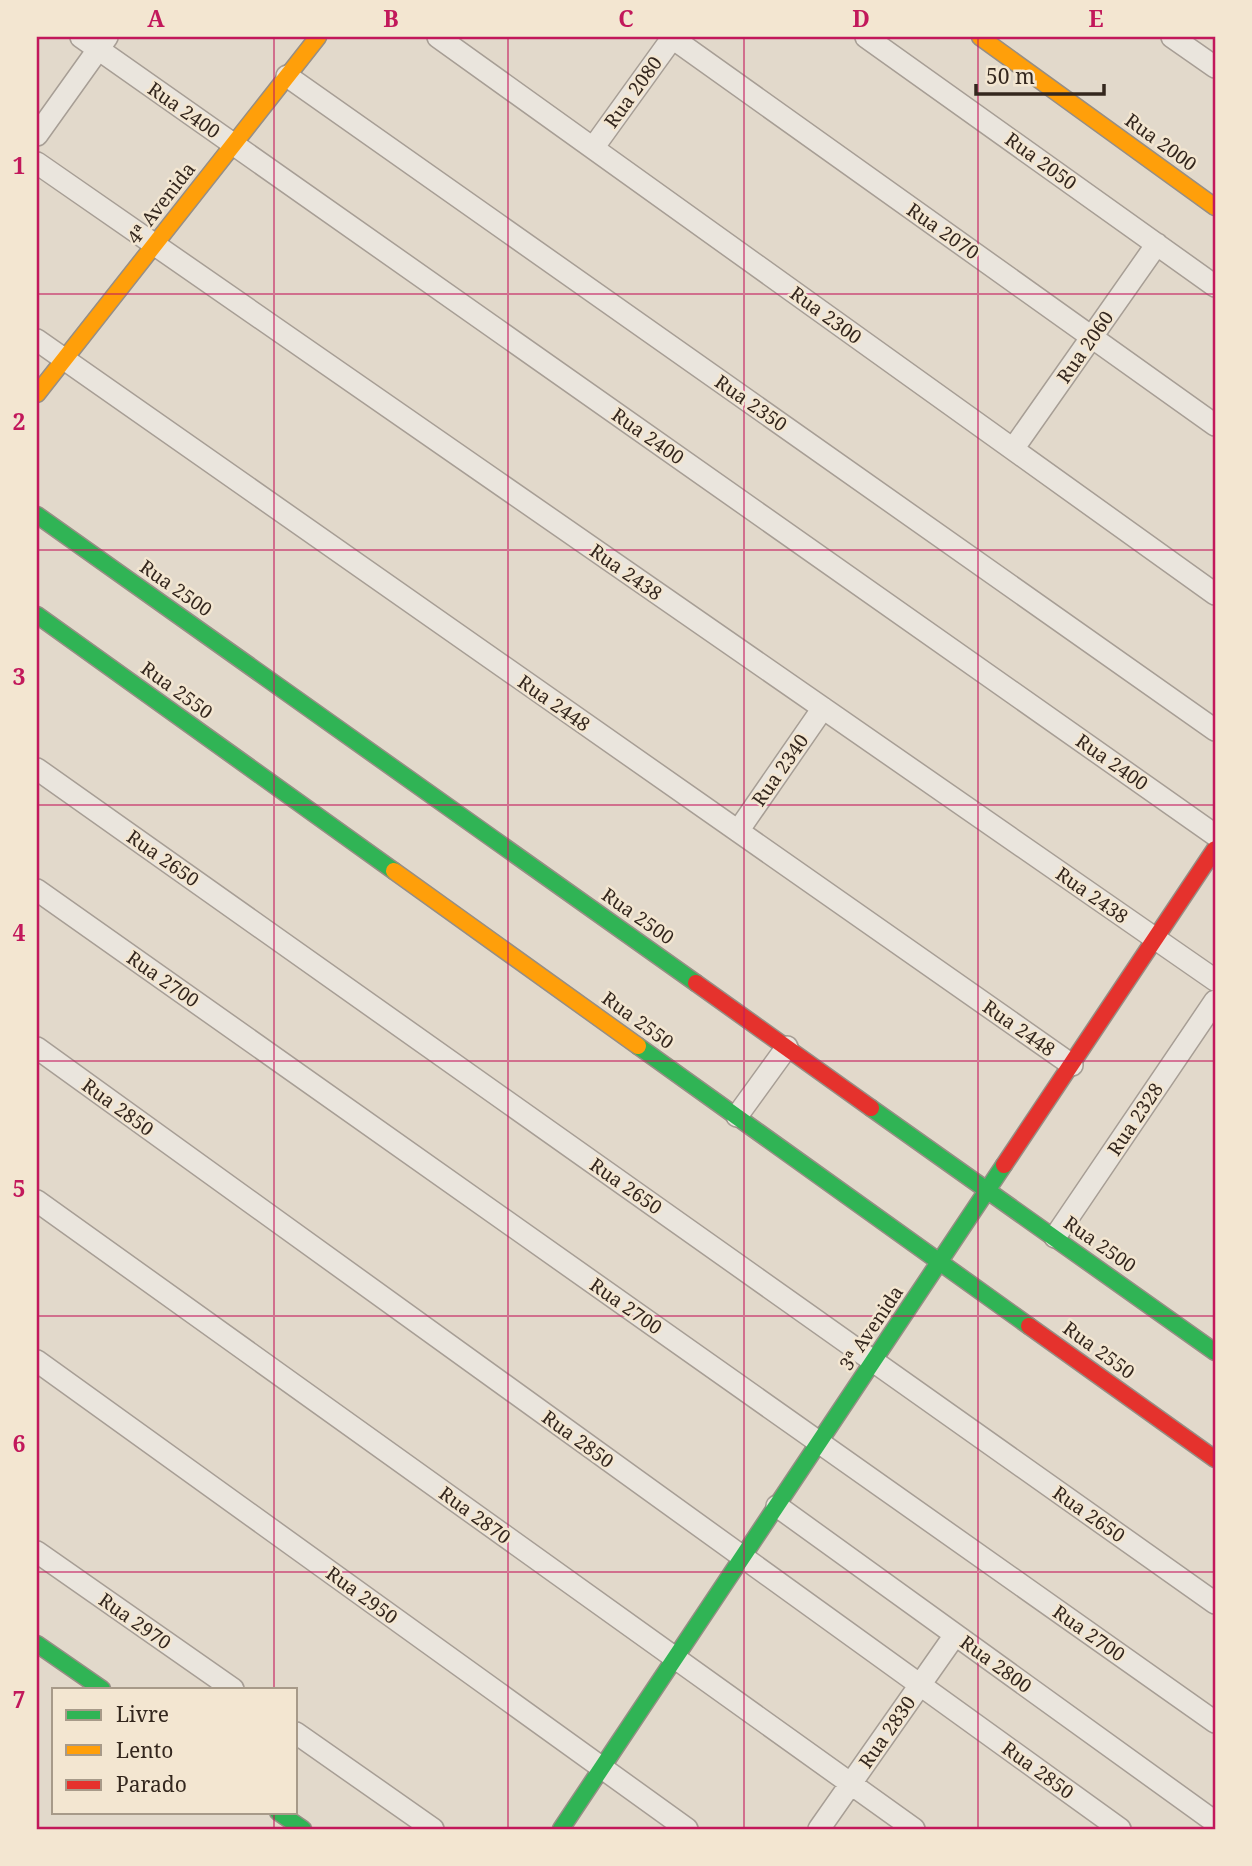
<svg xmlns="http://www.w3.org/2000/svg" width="1252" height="1866" font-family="'Noto Serif',serif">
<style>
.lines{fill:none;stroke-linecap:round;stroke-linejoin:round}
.street-casing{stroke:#a79e95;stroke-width:24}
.fast-casing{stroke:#968e85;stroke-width:19}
.slow-casing{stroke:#968e85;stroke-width:19}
.jam-casing{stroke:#968e85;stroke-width:19}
.street{stroke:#eae5dd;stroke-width:21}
.fast{stroke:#30b455;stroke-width:16}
.slow{stroke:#ff9f0a;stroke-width:16}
.jam{stroke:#e5322d;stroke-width:16}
.grid{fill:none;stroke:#c2185b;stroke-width:2;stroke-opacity:0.55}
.labels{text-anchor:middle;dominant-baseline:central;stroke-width:5;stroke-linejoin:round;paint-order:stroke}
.street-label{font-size:19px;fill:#34271e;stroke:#f3e6d1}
.neatline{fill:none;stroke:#c2185b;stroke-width:2.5}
.grid-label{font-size:23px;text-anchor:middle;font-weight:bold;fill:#c2185b}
</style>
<rect width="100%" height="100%" fill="#e2d9cb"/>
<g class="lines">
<g class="street-casing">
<path id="street" d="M81,37L1215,835
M438,37L1215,594
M671,37L1215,425
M866,37L1215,286
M1172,37L1215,67
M287,76L1215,730
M37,135L107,37
M593,148L673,37
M37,163L1215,980
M37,340L1072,1065
M1013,449L1157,244
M37,769L1215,1603
M738,831L823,708
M37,890L1215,1722
M37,1048L1120,1829
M737,1116L787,1047
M37,1201L914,1829
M1055,1237L1215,1001
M37,1361L687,1829
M777,1506L1215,1822
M37,1552L233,1689
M296,1733L433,1829
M819,1829L955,1635"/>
</g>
<g class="fast-casing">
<path id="fast" d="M37,515L696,983
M37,615L394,871
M638,1046L1029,1326
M871,1108L1215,1352
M37,1644L102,1689
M278,1812L303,1829
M561,1829L1004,1165"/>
</g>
<g class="slow-casing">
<path id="slow" d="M980,37L1215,207
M37,394L318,37
M394,871L638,1046"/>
</g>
<g class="jam-casing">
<path id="jam" d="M696,983L871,1108
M1004,1165L1215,849
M1029,1326L1215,1459"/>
</g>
<use href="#street" class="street"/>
<use href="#fast" class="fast"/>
<use href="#slow" class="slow"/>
<use href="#jam" class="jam"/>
</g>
<path class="grid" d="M274,37V1689M508,37V1829M744,37V1829M978,37V1829M37,294H1215M37,550H1215M37,805H1215M37,1061H1215M37,1316H1215M37,1572H1215M274,1812V1829"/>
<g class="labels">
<g class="street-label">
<text transform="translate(633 92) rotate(-54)">Rua 2080</text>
<text transform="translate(184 110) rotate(35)">Rua 2400</text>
<text transform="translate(1161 142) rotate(36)">Rua 2000</text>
<text transform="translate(1041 161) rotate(36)">Rua 2050</text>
<text transform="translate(161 203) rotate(-52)">4ª Avenida</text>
<text transform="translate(943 231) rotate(35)">Rua 2070</text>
<text transform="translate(826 315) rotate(36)">Rua 2300</text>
<text transform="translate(1085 347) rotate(-55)">Rua 2060</text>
<text transform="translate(751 403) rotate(35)">Rua 2350</text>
<text transform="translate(648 436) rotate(35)">Rua 2400</text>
<text transform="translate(626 572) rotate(35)">Rua 2438</text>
<text transform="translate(176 588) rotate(35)">Rua 2500</text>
<text transform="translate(177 690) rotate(36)">Rua 2550</text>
<text transform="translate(554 703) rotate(35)">Rua 2448</text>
<text transform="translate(1112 762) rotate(35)">Rua 2400</text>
<text transform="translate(780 770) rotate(-55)">Rua 2340</text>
<text transform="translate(163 858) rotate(35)">Rua 2650</text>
<text transform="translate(1092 895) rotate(35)">Rua 2438</text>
<text transform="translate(638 916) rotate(35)">Rua 2500</text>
<text transform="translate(163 979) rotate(35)">Rua 2700</text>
<text transform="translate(638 1020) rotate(36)">Rua 2550</text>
<text transform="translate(1019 1028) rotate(35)">Rua 2448</text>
<text transform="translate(118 1107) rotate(36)">Rua 2850</text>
<text transform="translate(1135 1119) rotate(-56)">Rua 2328</text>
<text transform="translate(626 1186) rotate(35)">Rua 2650</text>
<text transform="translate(1100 1244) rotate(35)">Rua 2500</text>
<text transform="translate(626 1306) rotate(35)">Rua 2700</text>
<text transform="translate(871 1328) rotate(-56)">3ª Avenida</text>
<text transform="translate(1099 1350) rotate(36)">Rua 2550</text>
<text transform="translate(578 1439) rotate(36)">Rua 2850</text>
<text transform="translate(1089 1514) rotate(35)">Rua 2650</text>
<text transform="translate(475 1515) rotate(36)">Rua 2870</text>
<text transform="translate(362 1595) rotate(36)">Rua 2950</text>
<text transform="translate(135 1621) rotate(35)">Rua 2970</text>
<text transform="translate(1089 1633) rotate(35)">Rua 2700</text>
<text transform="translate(996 1664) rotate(36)">Rua 2800</text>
<text transform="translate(887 1732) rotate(-55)">Rua 2830</text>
<text transform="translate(1038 1770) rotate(36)">Rua 2850</text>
</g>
</g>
<rect width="1252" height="1866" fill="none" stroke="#f3e6d1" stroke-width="77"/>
<rect x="52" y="1688" width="245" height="126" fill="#f3e6d1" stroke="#a79a89" stroke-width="2"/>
<rect x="66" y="1710" width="35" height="10" fill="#30b455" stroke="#a79a89" stroke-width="2"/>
<text x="116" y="1722" font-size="21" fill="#34271e">Livre</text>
<rect x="66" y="1745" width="35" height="10" fill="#ff9f0a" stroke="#a79a89" stroke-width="2"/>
<text x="116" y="1758" font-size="21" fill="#34271e">Lento</text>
<rect x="66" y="1780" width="35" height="10" fill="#e5322d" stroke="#a79a89" stroke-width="2"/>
<text x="116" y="1792" font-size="21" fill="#34271e">Parado</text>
<path d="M976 84v10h128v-10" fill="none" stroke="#34271e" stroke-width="3.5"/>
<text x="986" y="84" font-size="21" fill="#34271e" stroke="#f3e6d1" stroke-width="5" paint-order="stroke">50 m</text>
<rect x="38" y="38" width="1176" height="1790" class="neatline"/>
<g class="grid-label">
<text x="156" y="27">A</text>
<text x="391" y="27">B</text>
<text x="626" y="27">C</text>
<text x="861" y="27">D</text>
<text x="1096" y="27">E</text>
<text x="19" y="174">1</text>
<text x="19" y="430">2</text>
<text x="19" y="685">3</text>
<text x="19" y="941">4</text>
<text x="19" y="1197">5</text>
<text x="19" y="1452">6</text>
<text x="19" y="1708">7</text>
</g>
</svg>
